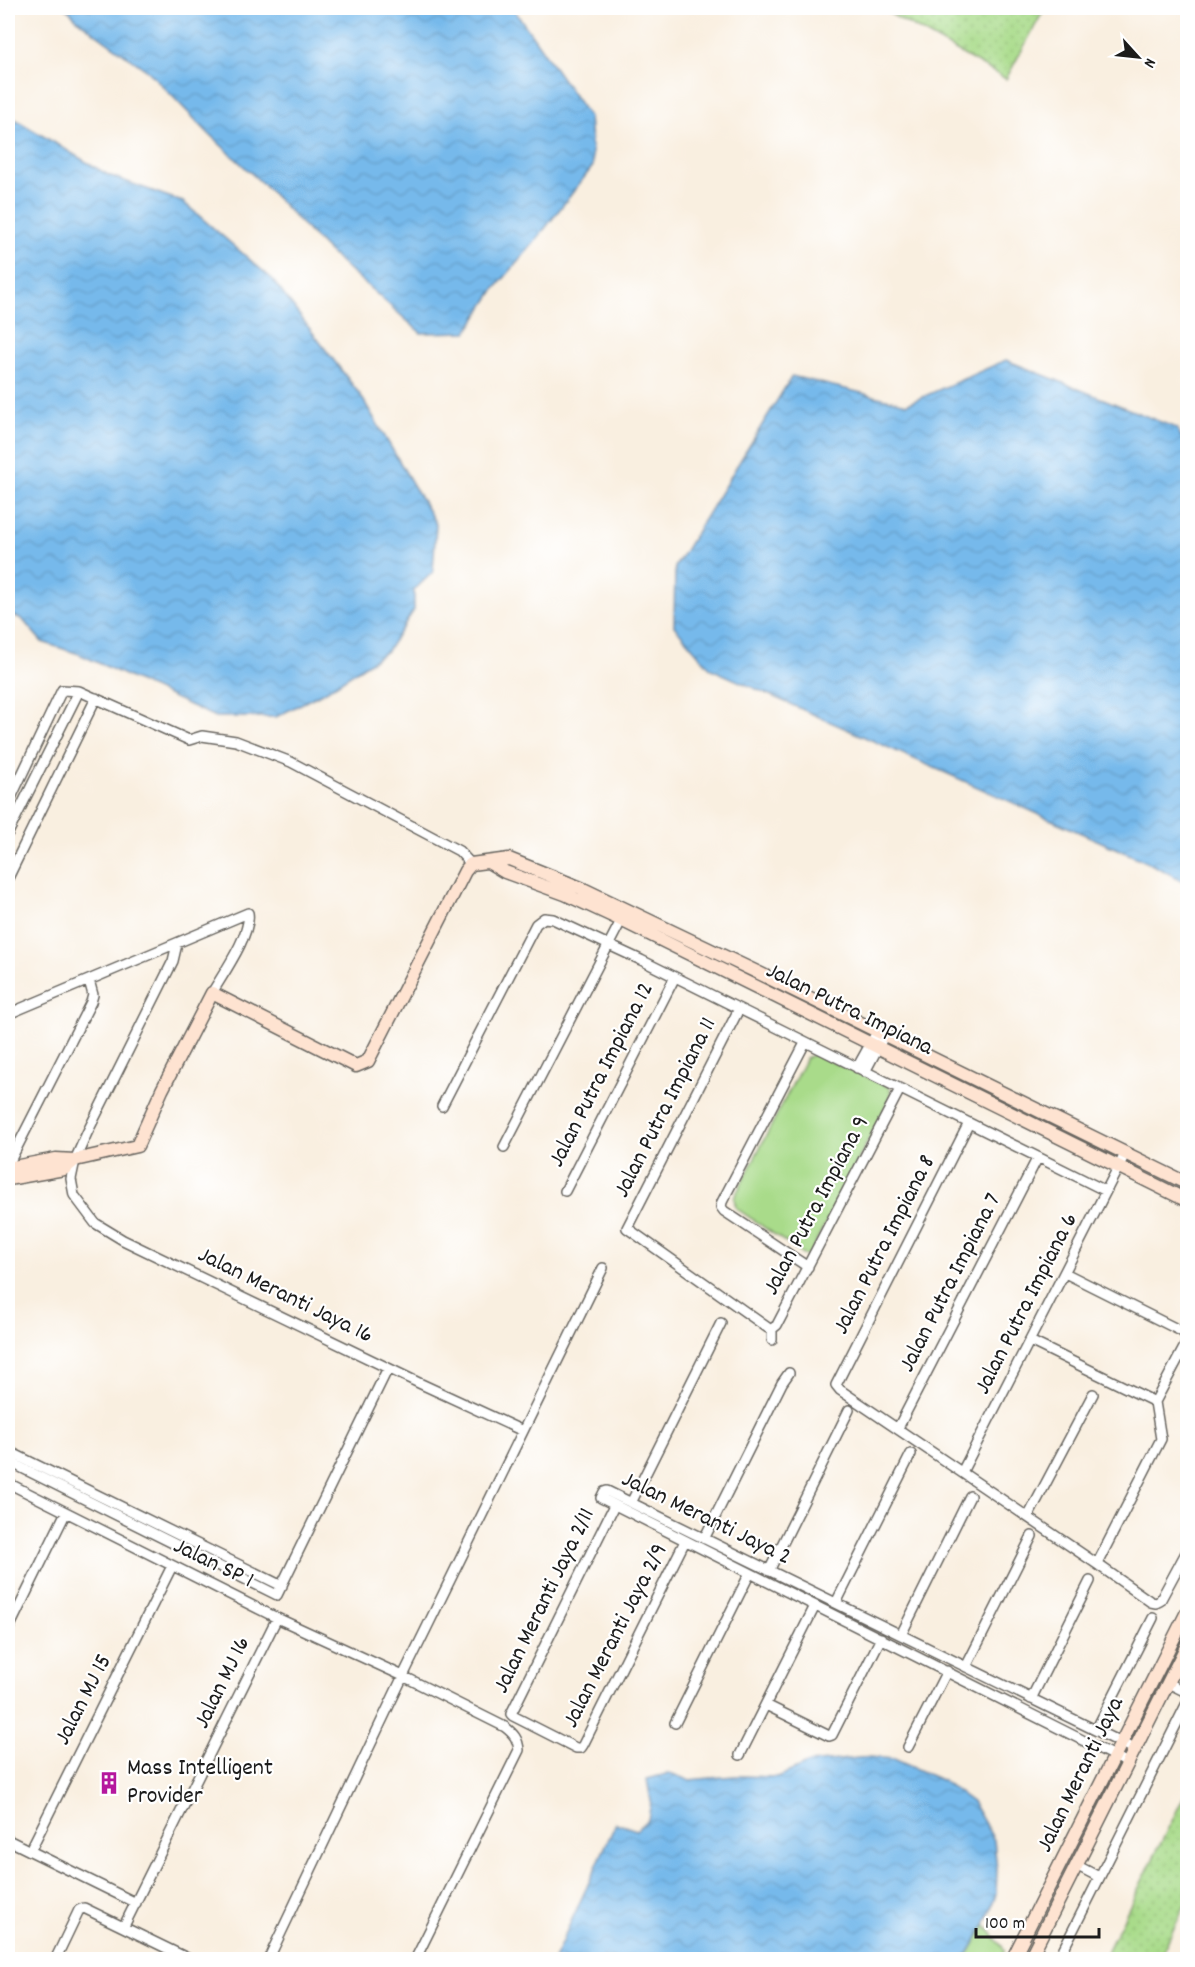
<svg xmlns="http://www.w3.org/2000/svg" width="1195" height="1967" font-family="Dekko,sans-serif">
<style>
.grass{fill:url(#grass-dots);stroke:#627c53;stroke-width:1.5}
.park{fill:#a9db8a;stroke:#627c53;stroke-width:1.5}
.water{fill:url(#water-waves);stroke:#496a84;stroke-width:1.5}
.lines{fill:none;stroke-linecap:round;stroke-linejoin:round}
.street-casing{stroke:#696661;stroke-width:12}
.secondary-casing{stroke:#696661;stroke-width:15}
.street{stroke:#fff;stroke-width:9}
.secondary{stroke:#fee3d1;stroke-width:12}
.labels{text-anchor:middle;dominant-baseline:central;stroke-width:4.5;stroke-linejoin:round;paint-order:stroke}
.street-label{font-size:24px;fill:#1c1c1c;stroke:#fff}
.poi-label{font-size:24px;fill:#1c1c1c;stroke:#fff;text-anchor:start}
</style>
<defs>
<pattern id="grass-dots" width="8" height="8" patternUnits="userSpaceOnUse" patternTransform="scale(1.5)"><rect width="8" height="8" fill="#a9db8a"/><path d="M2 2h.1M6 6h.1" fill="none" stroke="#91bb76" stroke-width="1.8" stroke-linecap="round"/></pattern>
<pattern id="water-waves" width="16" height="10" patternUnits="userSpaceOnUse" patternTransform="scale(1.5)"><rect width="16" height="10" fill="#76b9eb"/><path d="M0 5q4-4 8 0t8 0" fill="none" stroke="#669ec9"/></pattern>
</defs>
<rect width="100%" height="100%" fill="#fff"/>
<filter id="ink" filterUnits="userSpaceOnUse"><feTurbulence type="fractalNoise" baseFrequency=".0167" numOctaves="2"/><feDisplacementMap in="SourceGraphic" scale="12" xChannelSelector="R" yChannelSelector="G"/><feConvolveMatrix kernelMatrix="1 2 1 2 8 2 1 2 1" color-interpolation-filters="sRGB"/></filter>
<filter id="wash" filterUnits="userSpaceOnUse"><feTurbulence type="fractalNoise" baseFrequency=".008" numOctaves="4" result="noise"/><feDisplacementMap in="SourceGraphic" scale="24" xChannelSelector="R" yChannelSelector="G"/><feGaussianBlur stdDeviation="1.35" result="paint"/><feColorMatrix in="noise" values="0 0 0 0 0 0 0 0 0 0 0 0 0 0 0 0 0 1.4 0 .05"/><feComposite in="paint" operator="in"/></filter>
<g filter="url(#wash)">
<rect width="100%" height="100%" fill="#f9efe0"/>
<path class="grass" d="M880,8H1045L1006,79Z
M1187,1790V1901L1159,1959H1113L1105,1956Z"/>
<path class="park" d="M814,1054L890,1087L891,1096L809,1255H804L736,1208L734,1198L806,1058Z
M985,1925L1005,1950L1000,1959L965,1960Z"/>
<path class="water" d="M66,8H513L589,117L593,166L533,244L494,290L467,332L421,333L327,250L265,186L209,134L149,72L80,22Z
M8,115L108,175L183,202L271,278L361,396L436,524L433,572L414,590V610L387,651L326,691L276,717H215L79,654L42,642L22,619L8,614Z
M1006,360L1176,428L1187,446V883L1149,863L711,669L674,626L675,567L792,376L907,404Z
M869,1757L894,1759L943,1781L973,1803L994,1840L997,1870L996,1894L985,1925L965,1959H554L616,1823L636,1830L648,1820L651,1801L647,1779L670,1773L688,1780L735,1776L778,1777L809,1763Z"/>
</g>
<g filter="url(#ink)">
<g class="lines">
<g class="street-casing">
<path id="street" d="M8,804L62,690L79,691L189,740L202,736L236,741L291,762L459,851L471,864
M8,833L79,691
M8,878L96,698
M177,944L173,961L87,1133L75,1160L71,1179L74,1195L95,1223L123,1240L419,1383L523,1431
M739,1009L627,1228L768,1328L772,1329
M8,1014L248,913C252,933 223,974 212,993
M805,1043L722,1202L721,1207L724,1211L808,1267
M857,1068L877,1032
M865,1072L884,1036
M442,1106L536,924L544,918L553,919L641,960L1106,1191
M969,1123L836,1385L840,1390L1097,1564L1151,1602L1156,1603L1160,1601L1188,1549
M504,1147L624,915
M8,1165L91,1002L93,995L89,980
M565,1191L675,977
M1065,1273L1181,1331L1187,1336V1342L1155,1402L1161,1439L1097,1564
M772,1340V1329L777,1325L900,1089
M1030,1341L1155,1402
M898,1428L1038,1157
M8,1451L282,1586
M8,1461L277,1595L388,1368
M962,1472L1125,1154
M8,1483L277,1618L403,1676L505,1727C514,1734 518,1739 519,1750L415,1960
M631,1503L721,1323
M614,1506L511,1714L513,1716L576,1748H581L583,1745L685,1541
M1028,1517L1093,1394
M704,1539L782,1383L789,1373
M769,1571L849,1410
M836,1603L911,1454
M8,1630L66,1512
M901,1635L970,1496
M966,1667L1032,1536
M1168,1683L1188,1693
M1031,1699L1090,1581
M766,1705L829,1736L832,1735L881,1638
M675,1723L750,1573
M1096,1730L1153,1618
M908,1747L947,1671
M740,1755L815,1606
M1128,1763L601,1498L604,1492L607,1491L1134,1749
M8,1840L136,1903
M30,1851L172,1566
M1076,1865L1099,1877
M124,1926L277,1618
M55,1960L79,1910L84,1908L191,1960
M268,1960L403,1676L603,1268
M1058,1960L1188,1701"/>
</g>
<g class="secondary-casing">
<path id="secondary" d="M490,863L505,872L565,894L621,920L1188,1201
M8,1168L56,1159L75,1160L137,1146L162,1090L212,993L356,1066L368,1061L465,871L471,864L509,859L581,888L761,974L1188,1184
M8,1179L64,1169L75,1160
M1012,1960L1188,1610
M1029,1960L1188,1643"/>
</g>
<use href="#street" class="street"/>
<use href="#secondary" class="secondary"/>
</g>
</g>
<defs>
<g id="building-bare" transform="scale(1.8)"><path d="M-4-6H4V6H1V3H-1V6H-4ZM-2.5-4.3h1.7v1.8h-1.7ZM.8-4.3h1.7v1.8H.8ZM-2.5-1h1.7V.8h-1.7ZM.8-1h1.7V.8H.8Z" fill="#b5179e" stroke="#fff" stroke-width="2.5" paint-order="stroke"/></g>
</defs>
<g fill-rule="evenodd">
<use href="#building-bare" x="109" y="1783"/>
</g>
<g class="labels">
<g class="street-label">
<text transform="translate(849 1010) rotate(26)">Jalan Putra Impiana</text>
<text transform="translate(602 1075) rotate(-63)">Jalan Putra Impiana 12</text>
<text transform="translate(666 1108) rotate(-63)">Jalan Putra Impiana 11</text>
<text transform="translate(817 1206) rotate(-62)">Jalan Putra Impiana 9</text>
<text transform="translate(885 1245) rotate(-63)">Jalan Putra Impiana 8</text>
<text transform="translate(951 1283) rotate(-63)">Jalan Putra Impiana 7</text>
<text transform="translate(285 1296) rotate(26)">Jalan Meranti Jaya 16</text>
<text transform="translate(1027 1304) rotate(-63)">Jalan Putra Impiana 6</text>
<text transform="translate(706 1519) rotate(26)">Jalan Meranti Jaya 2</text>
<text transform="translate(213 1564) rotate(26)">Jalan SP 1</text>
<text transform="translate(545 1601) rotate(-64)">Jalan Meranti Jaya 2/11</text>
<text transform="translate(616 1636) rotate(-63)">Jalan Meranti Jaya 2/9</text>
<text transform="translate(223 1683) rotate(-64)">Jalan MJ 16</text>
<text transform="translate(84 1700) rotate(-63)">Jalan MJ 15</text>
<text transform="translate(1081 1775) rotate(-64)">Jalan Meranti Jaya</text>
</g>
<g class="poi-label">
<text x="127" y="1769">Mass Intelligent<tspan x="127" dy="28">Provider</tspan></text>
</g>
</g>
<rect width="1195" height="1967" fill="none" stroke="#fff" stroke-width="30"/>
<g transform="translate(1138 57) rotate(117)" stroke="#ffffff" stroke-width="4.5" paint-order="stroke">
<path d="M0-4.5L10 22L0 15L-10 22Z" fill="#1c1c1c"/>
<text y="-9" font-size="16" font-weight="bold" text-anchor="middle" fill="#1c1c1c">N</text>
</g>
<path d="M976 1928v9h123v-9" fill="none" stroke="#1c1c1c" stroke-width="3"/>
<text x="985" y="1928" font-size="18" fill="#1c1c1c" stroke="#ffffff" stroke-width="4.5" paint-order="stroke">100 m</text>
</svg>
